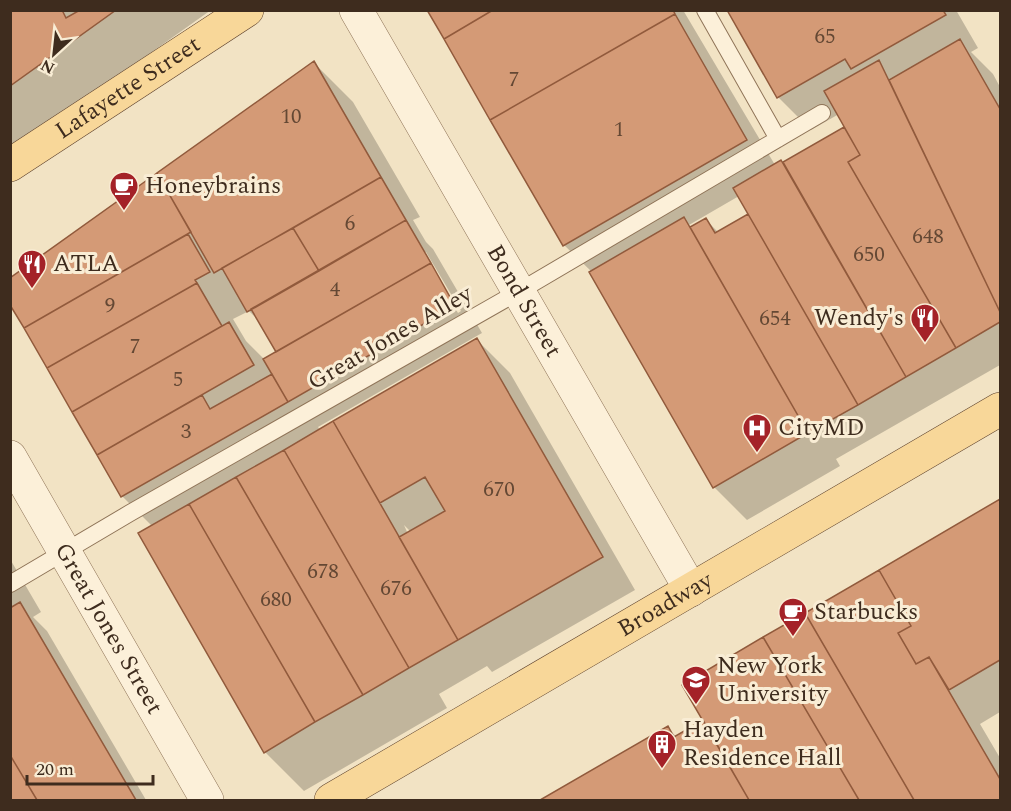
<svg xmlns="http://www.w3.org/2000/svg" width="1011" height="811" font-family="Spectral,serif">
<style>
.shadow{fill:#0003;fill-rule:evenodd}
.building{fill:#d49a76;stroke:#915a3c;stroke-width:1.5}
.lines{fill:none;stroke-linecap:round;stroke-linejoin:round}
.lane-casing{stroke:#8f7458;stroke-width:18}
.street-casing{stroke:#8f7458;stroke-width:34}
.primary-casing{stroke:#5d412d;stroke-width:34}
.lane{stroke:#fcf0d9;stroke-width:16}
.street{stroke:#fcf0d9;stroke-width:33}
.primary{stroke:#f8d799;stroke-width:33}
.labels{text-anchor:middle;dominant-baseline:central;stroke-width:6;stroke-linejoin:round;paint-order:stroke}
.number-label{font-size:21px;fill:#644834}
.street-label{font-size:24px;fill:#3e2c1e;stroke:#f9edd5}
.poi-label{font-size:24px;fill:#3e2c1e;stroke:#f9edd5;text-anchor:start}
</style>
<rect width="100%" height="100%" fill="#f2e3c4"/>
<path class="shadow" d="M10,10H75L78,13L83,10H211L10,153Z
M429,10H683L775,165L783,164L846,128L839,114L811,130L778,97L728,10H956L978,48L971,52L993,74L1000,87V365L836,459L840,466L747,520L714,487L592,272L564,245ZM739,196L750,214L718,232L706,220L692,228L689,225Z
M314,63L353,102L420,217L413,220L426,242L433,249L482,333L318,427L320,430L332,423L337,428L477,340L510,373L635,590L492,672L487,666L439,694L447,708L304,791L265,752L152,526L122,496L10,302ZM423,252H426L461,311L458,313ZM249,311L262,324L278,353L265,360L246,341L233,319ZM404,525L411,532L408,534Z
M1000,500V712L980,724L1000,758V800H543L667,728L677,737L705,721L684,685Z
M10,559L41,612L33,617L47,631L146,800H10Z"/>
<path class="building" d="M10,10H62L66,18L80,10H116L10,86Z
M427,10H493L444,39Z
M493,10H673L675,14L490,120L444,39Z
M727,10H943L946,15L851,69L845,59L777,98Z
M675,14L747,140L563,246L490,120Z
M960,39L1000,109V312L889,80Z
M879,60L1000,312V322L956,348L848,162L860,155L824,91Z
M314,61L381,177L214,273L157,173Z
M844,127L860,155L848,162L956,348L906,377L783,162Z
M781,160L906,377L858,405L733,188Z
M157,173L191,232L24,328L10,305V278Z
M381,177L406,220L319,271L293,228Z
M748,214L858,405L808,433L690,227L706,218L715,233Z
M684,217L808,433L713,488L589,272Z
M406,220L431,263L276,352L251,309Z
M293,228L319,271L247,312L222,268Z
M188,234L210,272L195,280L197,283L47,368L24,328Z
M431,263L455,306L288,402L263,359Z
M197,283L222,326L72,412L47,368Z
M229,322L254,365L97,455L72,412Z
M477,338L603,557L458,640L399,537L445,511L425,477L380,503L333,421Z
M272,374L288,402L121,497L97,455L202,395L210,409Z
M333,421L458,640L409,668L284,450Z
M284,450L409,668L363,695L236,477Z
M236,477L363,695L315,722L189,504Z
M1000,499V660L949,690L929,657L916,664L898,633L911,626L879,570Z
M189,504L315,722L264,753L138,533Z
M879,570L911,626L898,633L916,664L929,657L1000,779V800H914L805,613Z
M20,602L136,800H37L10,755V608Z
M805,613L914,800H859L763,637Z
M763,637L859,800H749L682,685Z
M703,720L749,800H540L668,726L674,737Z
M10,755L37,800H10Z"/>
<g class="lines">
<g class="lane-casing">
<path id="lane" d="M705,10L778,139
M10,584L130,513L518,292L822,113"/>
</g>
<g class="street-casing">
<g id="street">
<path id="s1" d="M356,10L691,590"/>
<path id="s2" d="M10,457L207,800"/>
</g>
</g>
<g class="primary-casing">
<g id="primary">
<path id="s3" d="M10,165L247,10"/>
<path id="s4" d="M331,800L1000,409"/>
</g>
</g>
<use href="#lane" class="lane"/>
<use href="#street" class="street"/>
<use href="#primary" class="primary"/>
</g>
<defs>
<g id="cafe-pin" transform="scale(1.5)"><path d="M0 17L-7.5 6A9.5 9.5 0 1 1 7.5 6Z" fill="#a42228" stroke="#f9edd5"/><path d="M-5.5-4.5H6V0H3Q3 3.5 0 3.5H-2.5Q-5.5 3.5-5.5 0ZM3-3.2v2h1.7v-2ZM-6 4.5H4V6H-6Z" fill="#fff"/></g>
<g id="restaurant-pin" transform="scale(1.5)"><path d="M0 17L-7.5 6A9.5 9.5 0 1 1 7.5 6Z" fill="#a42228" stroke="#f9edd5"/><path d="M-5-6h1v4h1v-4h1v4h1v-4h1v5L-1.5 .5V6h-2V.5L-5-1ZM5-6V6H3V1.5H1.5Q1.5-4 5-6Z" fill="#fff"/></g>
<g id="hospital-pin" transform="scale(1.5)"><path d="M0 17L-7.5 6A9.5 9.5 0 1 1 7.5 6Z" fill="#a42228" stroke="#f9edd5"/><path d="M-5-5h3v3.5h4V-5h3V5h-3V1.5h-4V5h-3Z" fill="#fff"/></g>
<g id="university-pin" transform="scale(1.5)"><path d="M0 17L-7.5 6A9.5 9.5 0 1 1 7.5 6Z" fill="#a42228" stroke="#f9edd5"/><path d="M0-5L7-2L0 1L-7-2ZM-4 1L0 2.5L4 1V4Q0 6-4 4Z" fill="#fff"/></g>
<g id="building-pin" transform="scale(1.5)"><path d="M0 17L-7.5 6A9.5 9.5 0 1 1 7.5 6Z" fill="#a42228" stroke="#f9edd5"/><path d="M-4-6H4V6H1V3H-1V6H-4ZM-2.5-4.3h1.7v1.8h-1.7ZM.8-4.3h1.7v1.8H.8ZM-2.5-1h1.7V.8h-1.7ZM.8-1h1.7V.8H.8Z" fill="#fff"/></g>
</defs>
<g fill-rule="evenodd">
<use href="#cafe-pin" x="124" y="186"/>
<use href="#restaurant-pin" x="32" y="264"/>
<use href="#restaurant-pin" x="925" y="318"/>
<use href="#hospital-pin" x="757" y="428"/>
<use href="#cafe-pin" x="793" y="612"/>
<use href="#university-pin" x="696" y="680"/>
<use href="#building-pin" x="662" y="744"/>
</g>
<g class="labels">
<g class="number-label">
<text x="825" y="37">65</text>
<text x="514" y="80">7</text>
<text x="291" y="117">10</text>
<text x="619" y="130">1</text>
<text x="350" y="224">6</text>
<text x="928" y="237">648</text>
<text x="869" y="255">650</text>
<text x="335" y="290">4</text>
<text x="110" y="306">9</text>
<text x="775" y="319">654</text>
<text x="135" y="347">7</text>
<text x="178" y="380">5</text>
<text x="186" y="432">3</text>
<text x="499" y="490">670</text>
<text x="323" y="572">678</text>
<text x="396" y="589">676</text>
<text x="276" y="600">680</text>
</g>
<g class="street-label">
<text stroke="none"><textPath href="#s3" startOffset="141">Lafayette Street</textPath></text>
<text stroke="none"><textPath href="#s1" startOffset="336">Bond Street</textPath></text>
<text transform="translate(390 338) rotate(-30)">Great Jones Alley</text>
<text stroke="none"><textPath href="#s4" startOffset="387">Broadway</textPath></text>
<text stroke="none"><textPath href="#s2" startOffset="198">Great Jones Street</textPath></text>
</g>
<g class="poi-label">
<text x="145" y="186">Honeybrains</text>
<text x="53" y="264">ATLA</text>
<text x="904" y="318" text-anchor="end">Wendy's</text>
<text x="778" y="428">CityMD</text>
<text x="814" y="612">Starbucks</text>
<text x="717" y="666">New York<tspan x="717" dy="28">University</tspan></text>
<text x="683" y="730">Hayden<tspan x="683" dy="28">Residence Hall</tspan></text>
</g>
</g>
<rect width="1011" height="811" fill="none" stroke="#3e2c1e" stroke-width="24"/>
<g transform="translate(54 54) rotate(207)" stroke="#f9edd5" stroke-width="4.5" paint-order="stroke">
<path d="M0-4.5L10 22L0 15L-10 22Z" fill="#3e2c1e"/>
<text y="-9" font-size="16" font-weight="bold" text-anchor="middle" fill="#3e2c1e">N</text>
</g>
<path d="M27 775v9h126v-9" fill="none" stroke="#3e2c1e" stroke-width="3"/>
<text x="36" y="775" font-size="18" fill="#3e2c1e" stroke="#f9edd5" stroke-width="4.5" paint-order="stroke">20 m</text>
</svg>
